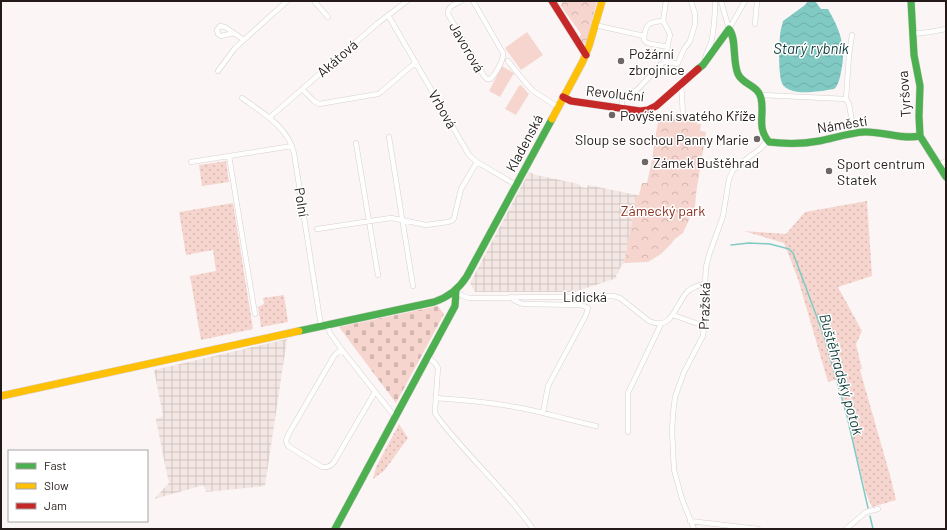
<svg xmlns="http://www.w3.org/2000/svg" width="947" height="530" font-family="Barlow,sans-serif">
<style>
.industrial{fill:url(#industrial-grid)}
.grass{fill:url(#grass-dots)}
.cemetery{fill:url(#cemetery-stones)}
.park{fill:url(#park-crowns)}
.pitch{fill:#f6d5ce}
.water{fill:url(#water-waves)}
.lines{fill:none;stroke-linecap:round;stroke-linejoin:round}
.stream{stroke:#81cac4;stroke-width:1.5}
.street-casing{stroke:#d7d0ce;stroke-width:5.5}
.fast-casing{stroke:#d7d0ce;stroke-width:8}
.slow-casing{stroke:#d7d0ce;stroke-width:8}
.jam-casing{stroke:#d7d0ce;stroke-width:8}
.street{stroke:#fefefe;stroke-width:4.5}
.fast{stroke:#4caf50;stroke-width:7}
.slow{stroke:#ffc107;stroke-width:7}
.jam{stroke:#c62828;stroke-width:7}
.poi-dot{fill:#6f6766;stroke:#fff;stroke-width:1.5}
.labels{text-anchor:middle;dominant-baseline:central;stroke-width:3;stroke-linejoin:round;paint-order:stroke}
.street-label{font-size:14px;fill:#231a19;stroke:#fff}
.poi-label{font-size:14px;fill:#231a19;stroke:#fff;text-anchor:start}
.park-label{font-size:14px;fill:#892e1e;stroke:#fff}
.water-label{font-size:15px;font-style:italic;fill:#0e3f3c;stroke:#fff}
</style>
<defs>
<pattern id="industrial-grid" width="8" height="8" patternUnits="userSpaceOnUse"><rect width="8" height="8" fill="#f3e6e3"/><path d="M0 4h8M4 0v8" fill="none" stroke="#d0c5c2"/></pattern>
<pattern id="grass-dots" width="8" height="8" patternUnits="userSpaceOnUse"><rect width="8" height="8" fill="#f6d5ce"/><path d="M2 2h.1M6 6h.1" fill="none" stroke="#d3b6b0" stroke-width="1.8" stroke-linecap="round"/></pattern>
<pattern id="cemetery-stones" width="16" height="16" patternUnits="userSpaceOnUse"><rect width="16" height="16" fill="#f6d5ce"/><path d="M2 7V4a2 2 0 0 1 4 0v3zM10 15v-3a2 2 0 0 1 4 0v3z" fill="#d3b6b0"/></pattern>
<pattern id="park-crowns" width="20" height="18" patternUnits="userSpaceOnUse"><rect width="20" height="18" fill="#f6d5ce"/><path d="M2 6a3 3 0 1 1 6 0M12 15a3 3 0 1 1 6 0" fill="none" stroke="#d3b6b0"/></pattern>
<pattern id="water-waves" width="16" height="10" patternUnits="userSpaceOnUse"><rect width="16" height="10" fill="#81cac4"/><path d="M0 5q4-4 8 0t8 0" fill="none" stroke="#6fada8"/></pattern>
</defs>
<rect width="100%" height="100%" fill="#fbf6f5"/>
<path class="industrial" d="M529,172L536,175L579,184V185L581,187L587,188L588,185L637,195L624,263L620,268L618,274L617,273L616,277L617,278L574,292H475L470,283Z
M287,339L265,486L206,492L204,485L154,499L169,483L165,465L156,419L163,416L154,370Z"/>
<path class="grass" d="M226,161L229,182L202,186L199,165Z
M867,201L872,276L838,287L862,331L856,344L862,369L860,370L891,479L896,500L872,507L866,493L838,379L828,382L798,279L784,243L744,231L786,234L805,212Z
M233,203L253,329L201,340L190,276L216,271L213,250L186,255L179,212Z
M284,295L288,322L261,327L258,307L264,304L263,298Z
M399,424L408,438L384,471L373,479L376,467Z"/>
<path class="cemetery" d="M438,306L444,314L396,403L339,327Z"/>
<path class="park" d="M562,1H597L586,45L579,39L581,34L561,6Z
M659,116L697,122V124H701L700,131L706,132L696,194L695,207L683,233L675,239L671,244L661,254L648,262L624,263L637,195H639L642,183H647C650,170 653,156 654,145Z"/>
<path class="pitch" d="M527,32L543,55L521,70L505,48Z
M502,66L514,73L500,97L489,91Z
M521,85L529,94L516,115L505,109L519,86Z"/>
<path class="water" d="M808,1H815L821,9H828C840,30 847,48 841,72C840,78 838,86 834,89C823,91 803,94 793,91C790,90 785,88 783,85C778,78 779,45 780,36C780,31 782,26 783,21L805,5Z"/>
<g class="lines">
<path class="stream" d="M731,245L749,243L770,244L789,249L793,253L824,336L847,416L868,508
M870,516L873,529"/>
<g class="street-casing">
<path id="street" d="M314,1L328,17
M461,1C455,4 447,7 448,14L484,76L487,79H490C495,75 504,60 503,53L473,1
M666,1L663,21C648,22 645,24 644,40L647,43L668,47
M721,1L729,29
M388,15L469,155L477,162L516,185
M755,24L757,1
M595,25L644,36
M729,29L745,1
M234,33L221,36L218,34L217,30L220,26L225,27L244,40
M912,34L930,32L946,29
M852,35L849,55L846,99L849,104L854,133
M508,61L520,76L533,91L558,107
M664,61L677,64L678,63L684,49L690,41L695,24V14L691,1
M705,61C705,54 709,49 711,43C714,30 715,14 715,1
M218,71L235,48L287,1
M681,85L682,97L683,117
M302,89L314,101L319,104L378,94L381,92L416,62
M760,95L846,99
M242,98C263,113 288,127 294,153L321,326
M621,108L623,98L628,93L636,91L664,61L670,35L668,30L663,21
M269,118L378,23L407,1
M389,137L413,286
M356,143L378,275
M229,156L255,314
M191,162L292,146
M939,165L946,161
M317,229L391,218L397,219L426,225L448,222L453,220L454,218L461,189L477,162
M456,292L463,296L469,298L613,296L620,298L649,321C673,332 675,304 688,291C693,287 698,285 705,284
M511,297L515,301L523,304L581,305L586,307L588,308L586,315L548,386L543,413
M673,315L704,326
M327,325L330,333L342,350L392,413L396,416
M342,350L337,353L334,356L288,435L286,441L288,446L322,467C327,468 331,466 334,462L375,392
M428,357L435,363L438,368L435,411V413L439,419C468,457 505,489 533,529
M436,398C463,400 489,402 515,407C543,412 569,420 596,426
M628,432V393L661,324
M690,521L758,529
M694,529L682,499L674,470L672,431L673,414L675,397L684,372L703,336L704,326L705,284L706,267L709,255L723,216L729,179L733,170L749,157L760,149L767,141
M846,529L866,512L878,509"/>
</g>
<g class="fast-casing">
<path id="fast" d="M911,1L914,55L920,86L919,116L920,136L946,177
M698,69L703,65L729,29C737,39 732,60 738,74C743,85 758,85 761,98C765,114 756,127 769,142C785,144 803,144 819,141C834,138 849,133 864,132C884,131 900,140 920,136
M299,331L434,302C449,297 459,289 467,276L552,119
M335,529L455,306L456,292"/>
</g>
<g class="slow-casing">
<path id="slow" d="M552,119L583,61L589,46L602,1
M1,396L299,331"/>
</g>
<g class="jam-casing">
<path id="jam" d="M552,1L586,55
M563,97L571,101L640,111L648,110L656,106L698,69"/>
</g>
<use href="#street" class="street"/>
<use href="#fast" class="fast"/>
<use href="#slow" class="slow"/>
<use href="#jam" class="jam"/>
</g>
<g class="poi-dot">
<circle cx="621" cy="61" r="4"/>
<circle cx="612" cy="115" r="4"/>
<circle cx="757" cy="139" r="4"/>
<circle cx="645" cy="162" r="4"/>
<circle cx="829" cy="171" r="4"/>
</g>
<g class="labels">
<g class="street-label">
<text transform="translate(467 47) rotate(60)">Javorová</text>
<text transform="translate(337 58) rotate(-41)">Akátová</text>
<text transform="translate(615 93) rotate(6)">Revoluční</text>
<text transform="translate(904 94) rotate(-94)">Tyršova</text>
<text transform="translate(443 109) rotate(60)">Vrbová</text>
<text transform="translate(842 124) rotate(-9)">Náměstí</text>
<text transform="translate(524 143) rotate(-62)">Kladenská</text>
<text transform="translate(302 202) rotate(81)">Polní</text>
<text x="585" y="296">Lidická</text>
<text transform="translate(704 306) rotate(-88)">Pražská</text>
</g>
<g class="poi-label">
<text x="629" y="53">Požární<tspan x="629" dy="16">zbrojnice</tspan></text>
<text x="620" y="115">Povýšení svatého Kříže</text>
<text x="749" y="139" text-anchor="end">Sloup se sochou Panny Marie</text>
<text x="653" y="162">Zámek Buštěhrad</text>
<text x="837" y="163">Sport centrum<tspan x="837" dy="16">Statek</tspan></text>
</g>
<g class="park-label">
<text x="663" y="210">Zámecký park</text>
</g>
<g class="water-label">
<text x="811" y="48">Starý rybník</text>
<text transform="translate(842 374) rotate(74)">Buštěhradský potok</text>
</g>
</g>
<rect width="947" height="530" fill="none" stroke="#231a19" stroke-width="4"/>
<rect x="8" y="450" width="140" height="72" fill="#ffffff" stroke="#a7a3a3"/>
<rect x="16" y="463" width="20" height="6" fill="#4caf50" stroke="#a7a3a3"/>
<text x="44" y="470" font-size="12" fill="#231a19">Fast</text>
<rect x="16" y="483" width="20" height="6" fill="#ffc107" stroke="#a7a3a3"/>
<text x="44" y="490" font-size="12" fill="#231a19">Slow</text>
<rect x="16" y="503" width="20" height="6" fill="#c62828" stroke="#a7a3a3"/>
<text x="44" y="510" font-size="12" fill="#231a19">Jam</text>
</svg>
